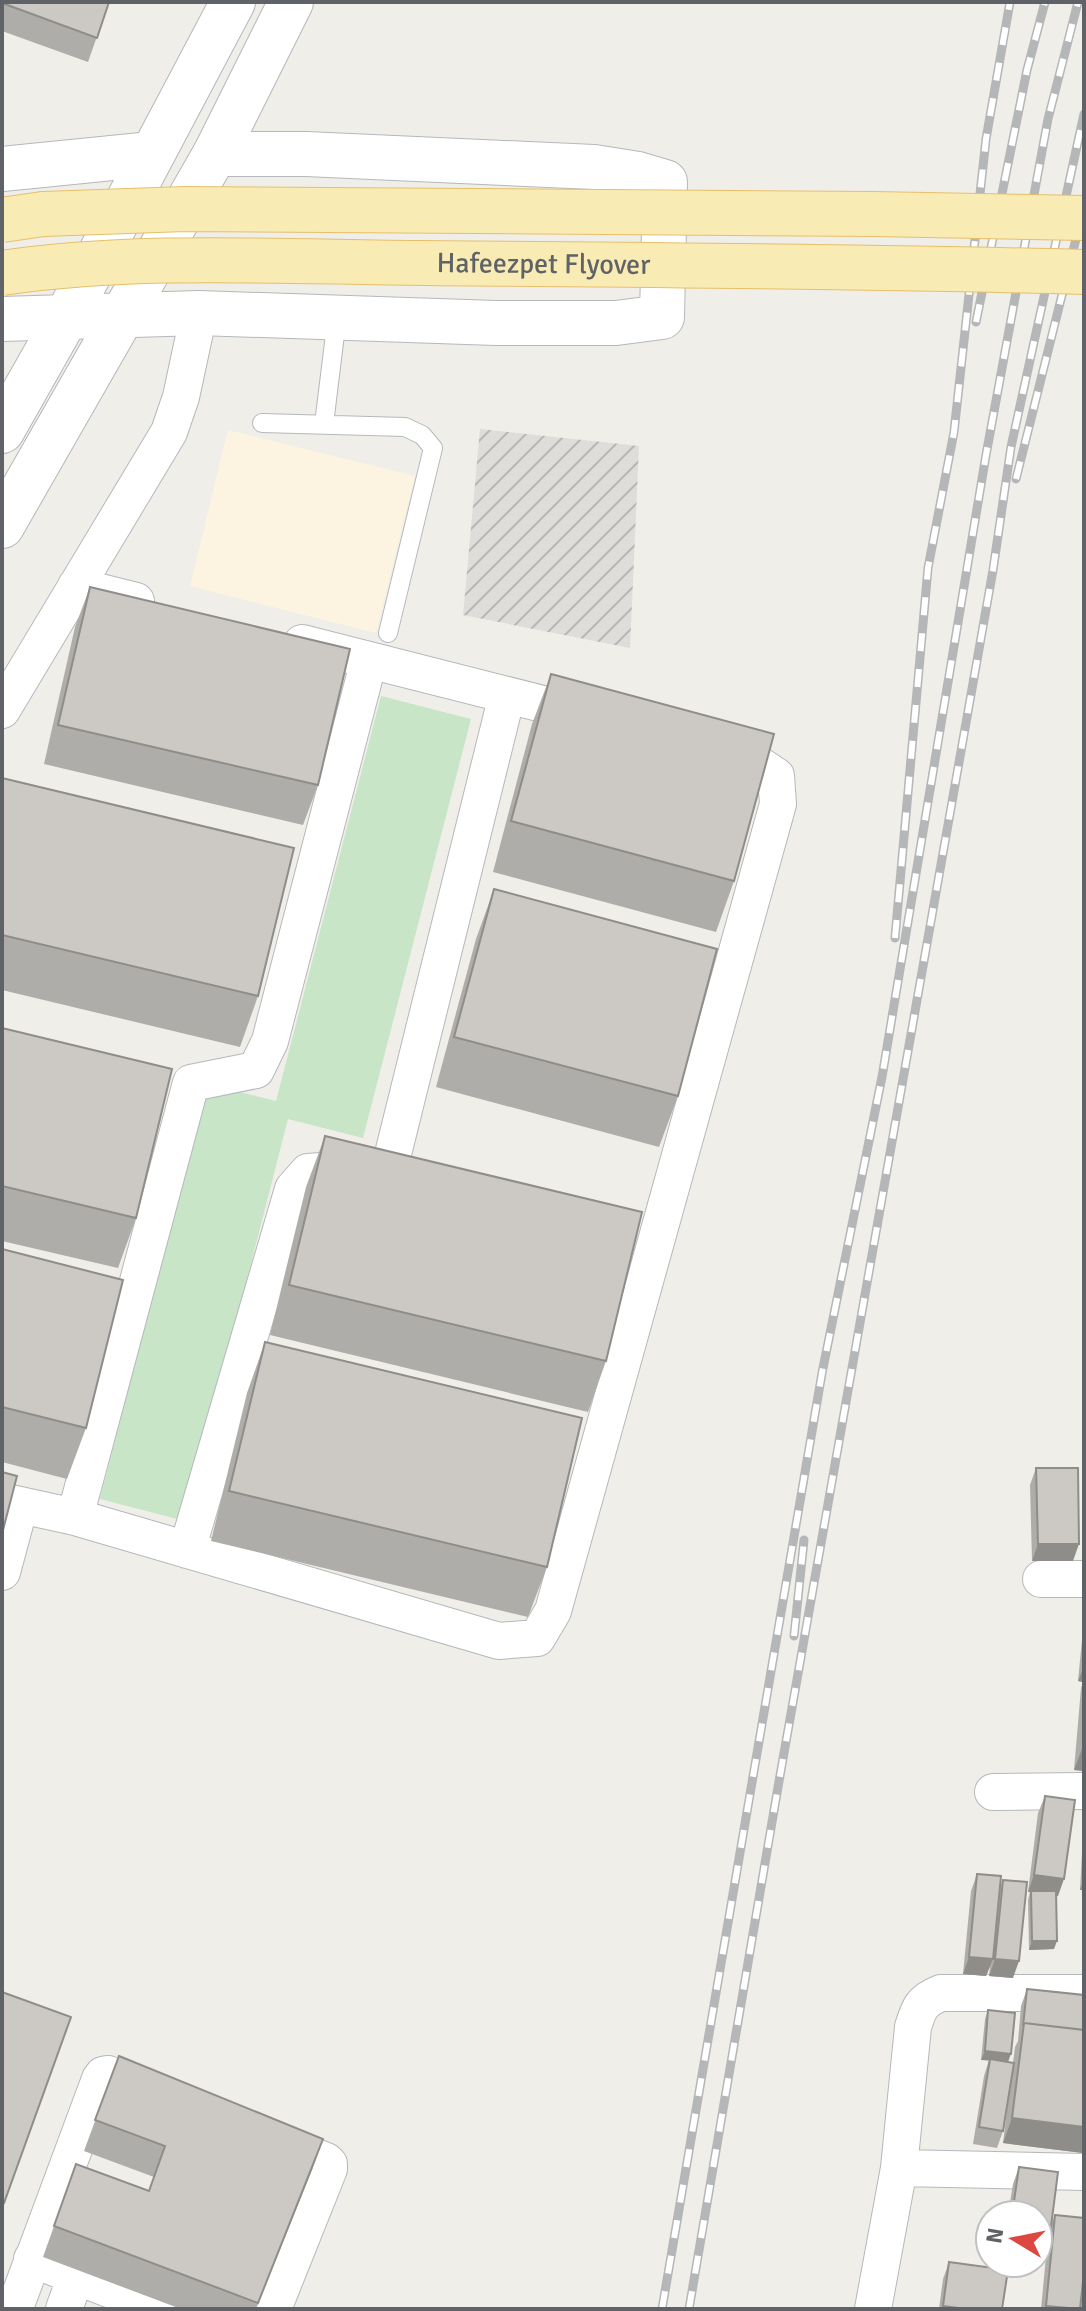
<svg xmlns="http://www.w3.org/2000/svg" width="1086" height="2311" font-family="Signika,sans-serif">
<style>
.commercial{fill:#fcf4e1}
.industrial{fill:url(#industrial-furrows)}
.green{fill:#c8e5c7}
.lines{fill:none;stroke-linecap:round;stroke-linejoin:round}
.service-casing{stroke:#b5b8bb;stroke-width:20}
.minor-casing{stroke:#b5b8bb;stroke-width:38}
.tertiary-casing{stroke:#b5b8bb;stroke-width:46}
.secondary-casing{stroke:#b4b7bb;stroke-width:46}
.service{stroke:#fff;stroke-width:18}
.minor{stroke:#fff;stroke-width:36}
.tertiary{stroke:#fff;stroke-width:44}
.secondary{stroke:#fff;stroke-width:44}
.rail-casing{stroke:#b5b6b7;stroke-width:9}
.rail{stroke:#fff;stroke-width:6;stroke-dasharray:18;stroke-linecap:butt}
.primary-bridge-casing{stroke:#e7bf69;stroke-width:46;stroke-linecap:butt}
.primary-bridge{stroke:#f9ebb4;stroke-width:44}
.wall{fill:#afada9}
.shaded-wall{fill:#8f8d89}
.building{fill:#ccc9c4;stroke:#8f8d89;stroke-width:2}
.labels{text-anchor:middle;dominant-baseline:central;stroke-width:6;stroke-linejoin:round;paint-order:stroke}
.street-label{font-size:28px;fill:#5f6367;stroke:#fff}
</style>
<defs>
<pattern id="industrial-furrows" width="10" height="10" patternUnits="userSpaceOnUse" patternTransform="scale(2)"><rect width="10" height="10" fill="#dfddda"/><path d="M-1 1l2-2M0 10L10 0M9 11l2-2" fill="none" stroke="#b8b7b5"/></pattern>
</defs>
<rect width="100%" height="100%" fill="#f0eee8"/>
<path class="commercial" d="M228,430L415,476L376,633L190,586Z"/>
<path class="industrial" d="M480,429L639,446L630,648L463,615Z"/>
<path class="green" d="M381,696L471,719L363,1138L288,1119L185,1521L100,1499L207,1084L276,1101Z"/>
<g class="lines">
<g class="service-casing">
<path id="service" d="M262,423L405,427L422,435L433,448L388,633
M324,424L337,318"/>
</g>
<g class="minor-casing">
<path id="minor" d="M76,586L136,601
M302,643L586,715
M2,710L169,432L181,397L199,313
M2,1501L75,1517L499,1641L537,1638L553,1611L778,804L776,776L746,756L721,749
M75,1517L191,1083L256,1070L270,1041L369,660
M187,1550L293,1189L308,1172L334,1170L373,1174L390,1166L507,695
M2,1572L20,1505
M1041,1579H1084
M993,1792L1084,1791
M272,2140L326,2161L329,2164V2169L273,2309
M899,2168L1084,2172
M32,2259L160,2309
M16,2305L100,2079L103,2075L108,2074L157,2094
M64,2309L76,2276
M873,2309L899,2168L913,2027C919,2008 921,2001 941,1993H1084"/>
</g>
<g class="tertiary-casing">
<path id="tertiary" d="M2,169L152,154
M2,319L199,313L496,323H616L662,317L665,182L638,174L594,167L306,154H215"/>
</g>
<g class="secondary-casing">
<path id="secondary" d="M2,431L67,316L233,2
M2,526L215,154L291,2"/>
</g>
<use href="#service" class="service"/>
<use href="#minor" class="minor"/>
<use href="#tertiary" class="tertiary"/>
<use href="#secondary" class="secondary"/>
<g class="rail-casing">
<path id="rail" d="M976,322L1027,70L1045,2
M1016,479L1084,207
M895,938L928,568L954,432L986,139L1010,2
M794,1636L804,1540
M662,2309L822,1373L882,1077L986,455L1048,119L1078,2
M689,2309L778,1787L993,570L1011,447L1084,114"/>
</g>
<use href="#rail" class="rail"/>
<g class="primary-bridge-casing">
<g id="primary-bridge">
<path d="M2,220L43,214L185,209L874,214L1084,218"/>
<path id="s1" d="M2,273C138,253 287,262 425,263C645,265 864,266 1084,272"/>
</g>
</g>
<use href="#primary-bridge" class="primary-bridge"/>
</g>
<path class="wall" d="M2,2H109L88,62L2,31Z
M90,587L318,785L303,825L44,764L75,627Z
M551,674L734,881L716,932L493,872L532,724Z
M2,778L258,996L240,1047L2,990Z
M494,889L678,1096L659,1147L436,1087L476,939Z
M2,1028L136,1218L118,1268L2,1241Z
M325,1136L606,1361L588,1412L270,1335L306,1187Z
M2,1249L86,1428L67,1479L2,1462Z
M265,1342L547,1567L528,1617L211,1541L247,1393Z
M1036,1468L1073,1561H1032L1030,1485Z
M1084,1619V1771L1074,1770L1081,1688L1083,1682L1078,1681Z
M1045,1796L1058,1896H1056L1054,1949L1029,1950L1028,1900L1030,1892H1028L1038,1813Z
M1084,1815V1890H1080Z
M977,1874L999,1889L1003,1880L1013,1978L989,1976L990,1966L986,1976L963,1974L971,1891Z
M1027,1989L1084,1995V2149L1083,2153L1003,2143L1009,2093L1003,2131L997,2148L973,2144L984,2076L989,2060H981L985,2019L988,2010L1008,2062L1013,2063L1015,2047L1018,2041L1021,2006Z
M119,2056L323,2139L256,2309H181L43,2257L76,2164L149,2191L154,2177L84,2151Z
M1019,2167L1051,2225L1055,2215L1084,2218V2309H1041L1047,2246L1043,2259L1038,2215H1008L1013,2184Z
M949,2262L1002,2309H939L943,2279Z"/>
<path class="shaded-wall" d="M1038,1544H1079L1073,1561H1032Z
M1084,1666L1083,1682L1078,1681Z
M1083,1746H1084V1771L1074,1770Z
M1034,1875L1064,1879L1058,1896L1028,1892Z
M1084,1879V1890H1080Z
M1032,1941H1057L1054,1949L1029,1950Z
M969,1957L993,1959L986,1976L963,1974Z
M995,1959L1019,1961L1013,1978L989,1976Z
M985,2051L1011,2054L1008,2062L981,2060Z
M1012,2118L1084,2127V2149L1083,2153L1003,2143Z
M323,2139L312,2170L256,2309Z
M1038,2241L1049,2242L1043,2259H1038Z
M943,2306L966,2309H942Z
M1046,2306L1071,2309H1045Z"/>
<path class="building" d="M2,2H109L97,38L2,3Z
M90,587L350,649L318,785L58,725Z
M551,674L774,734L734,881L511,821Z
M2,778L294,848L258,996L2,935Z
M494,889L717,949L678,1096L454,1037Z
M2,1028L172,1069L136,1218L2,1186Z
M325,1136L642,1212L606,1361L289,1285Z
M2,1249L123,1280L86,1428L2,1407Z
M265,1342L582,1418L547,1567L229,1491Z
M1036,1468H1078L1079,1544H1038Z
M2,1472L17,1476L2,1534Z
M1045,1796L1075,1800L1064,1879L1034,1875Z
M977,1874L1001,1876L993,1959L969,1957Z
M1003,1880L1027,1882L1019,1961L995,1959Z
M1031,1891H1056L1057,1941H1032Z
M1027,1989L1084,1995V2030L1024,2023L1023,2026Z
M2,1992L71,2017L4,2203L2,2202Z
M988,2010L1015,2013L1011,2054L985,2051Z
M1024,2023L1084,2030V2127L1012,2118Z
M119,2056L323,2139L258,2303L54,2226L76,2164L149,2191L165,2146L95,2120Z
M990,2059L1014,2063L1003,2131L979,2127Z
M1019,2167L1058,2172L1049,2242L1038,2241V2215H1012Z
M1055,2215L1084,2218V2272L1080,2309L1046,2306Z
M949,2262L1008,2270L1002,2309H966L943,2306Z"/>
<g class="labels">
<g class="street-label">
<text stroke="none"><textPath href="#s1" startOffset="542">Hafeezpet Flyover</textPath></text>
</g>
</g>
<rect width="1086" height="2311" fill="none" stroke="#5f6367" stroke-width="8"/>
<g transform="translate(1014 2239) rotate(280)"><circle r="38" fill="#ffffff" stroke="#bfc1c2" stroke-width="2"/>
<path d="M0-6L14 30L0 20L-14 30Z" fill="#dd4741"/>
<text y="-12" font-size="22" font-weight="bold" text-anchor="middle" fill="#5f6367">N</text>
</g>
</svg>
